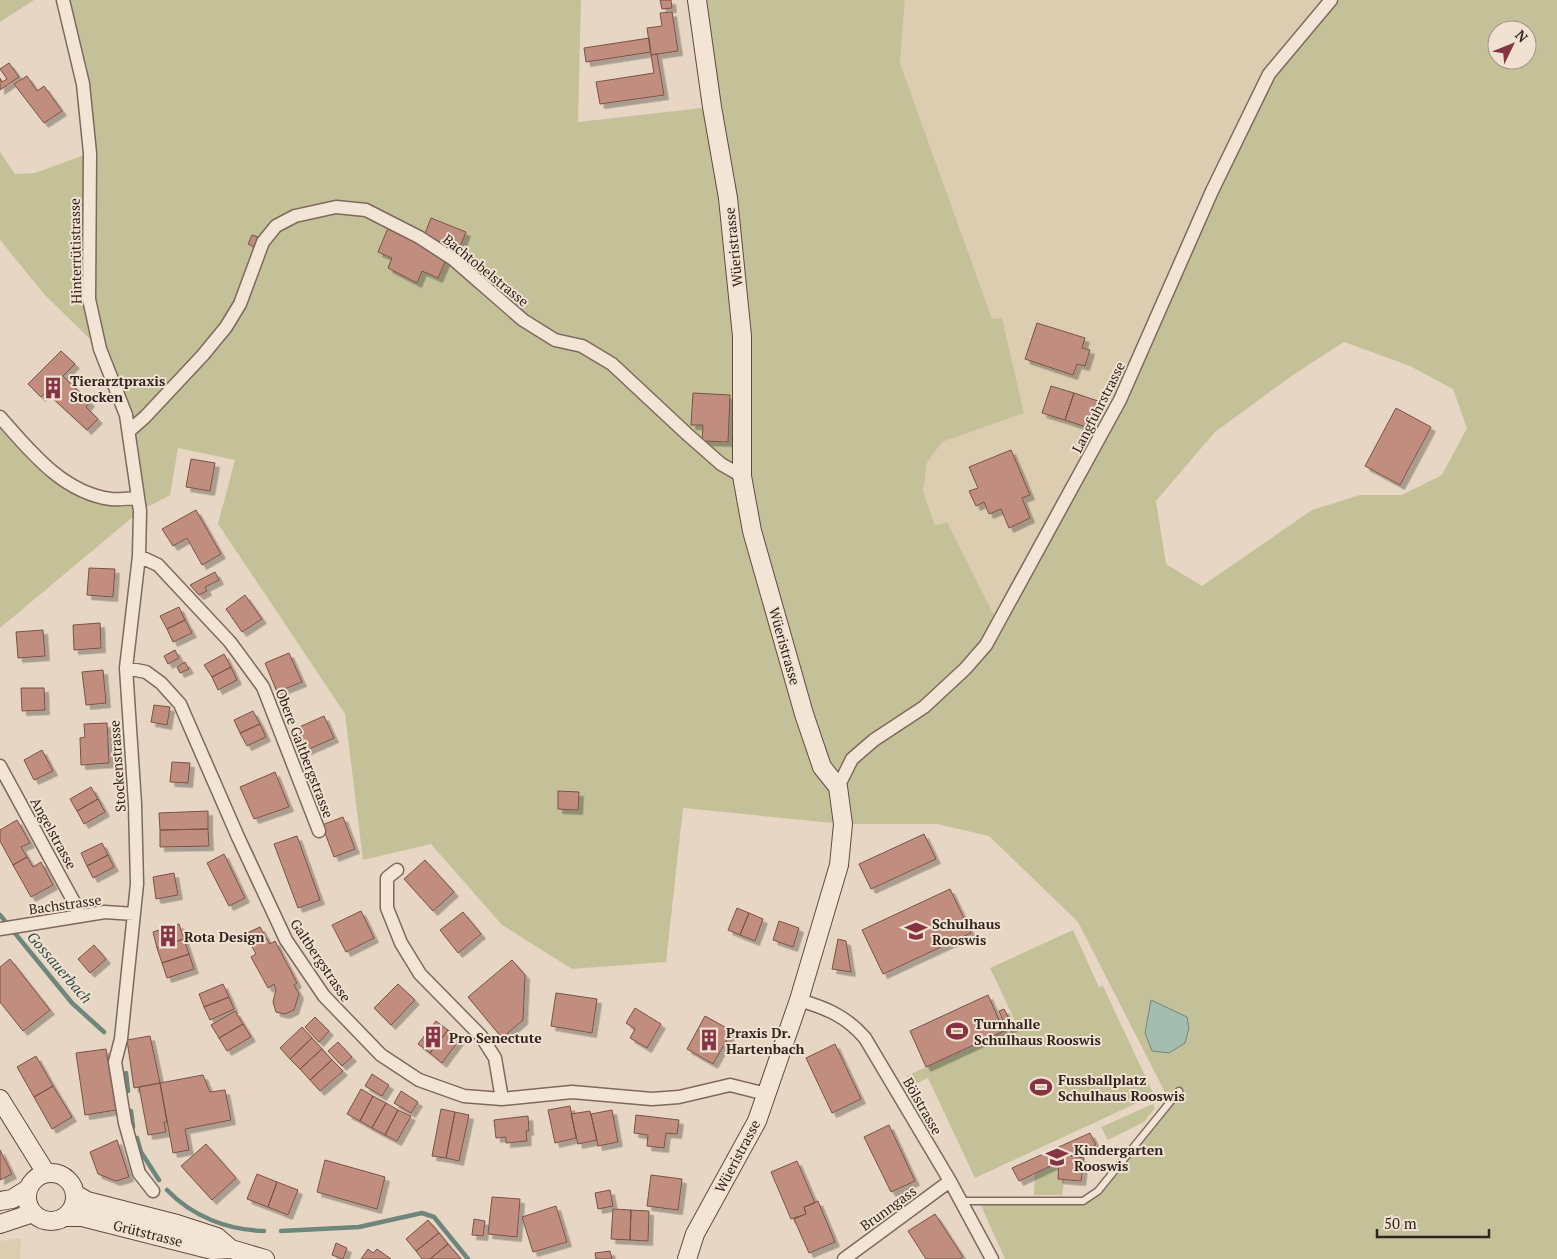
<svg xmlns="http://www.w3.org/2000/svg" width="1557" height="1259" font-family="'PT Serif',serif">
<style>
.farmland{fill:#dccdb1}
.green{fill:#c4c199;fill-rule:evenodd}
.water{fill:#a4bbb0;stroke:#6d877c}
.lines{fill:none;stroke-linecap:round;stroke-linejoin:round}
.stream{stroke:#6d877c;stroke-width:4.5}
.building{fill:#c18d7e;stroke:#7b5145;filter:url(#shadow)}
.lane-casing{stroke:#7f685c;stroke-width:9}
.street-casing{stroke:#7f685c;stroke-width:15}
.secondary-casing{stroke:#614a3f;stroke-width:20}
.lane{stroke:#f3e5d5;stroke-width:6}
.street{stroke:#f3e5d5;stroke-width:12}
.secondary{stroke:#f3e5d5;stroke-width:18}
.labels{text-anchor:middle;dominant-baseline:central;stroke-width:4;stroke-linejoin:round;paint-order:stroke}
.street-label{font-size:14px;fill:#31241e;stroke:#f0e1d1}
.poi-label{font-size:14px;font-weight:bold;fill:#31241e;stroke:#f0e1d1;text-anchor:start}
.water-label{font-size:15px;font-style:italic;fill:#2f4f47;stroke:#f0e1d1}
</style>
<defs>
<filter id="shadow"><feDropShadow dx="4.5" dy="4.5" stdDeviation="0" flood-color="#0004"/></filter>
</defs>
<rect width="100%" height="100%" fill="#e7d6c3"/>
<path class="farmland" d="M905,0H1331L1164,304L1001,618L993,613L947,522L935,527L923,491L927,463L942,442L1024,412L1002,318L992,320L900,63Z
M21,1238L20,1259H0V1241Z"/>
<path class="green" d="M0,0H34L0,22Z
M63,0H581L578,122L711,107L697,0H905L900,63L992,319L1002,318L1024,413L942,442L927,463L923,491L935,526L947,522L993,613L1001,618L1120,400L1269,74L1331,0H1557V1259H1005L979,1201H1083L1170,1102L1078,922L989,836L937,824H843L683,808L666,962L572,969L502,925L431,844L363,860L345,714L218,524L235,460L178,448L170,495L140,511L0,628V417L76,488L138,498L129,431L100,349L44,294L0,240V152L15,174L35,173L90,153ZM1497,30H1527V60H1497ZM1344,342L1410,366L1453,389L1467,428L1442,475L1402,495H1360L1312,510L1202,586L1166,564L1156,501L1215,432L1290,377Z
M1073,930L1099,987L1103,986L1154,1095L975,1178L928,1078L911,1086L907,1076L1017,1025L990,968Z
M1153,1104L1155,1108L1144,1122L1108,1140L1101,1127Z
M1059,1162L1058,1179L1064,1180L1062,1195H1034L1035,1174Z"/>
<path class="water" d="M1151,1000L1187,1017L1189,1028L1185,1043L1169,1053L1152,1051L1145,1033Z"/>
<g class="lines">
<path class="stream" d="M0,915L72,1003L104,1032
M126,1073L128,1091
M131,1111L133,1127
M137,1138L141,1152L159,1180
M167,1190C193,1217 228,1230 264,1231
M281,1231L359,1227L422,1213L434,1217L468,1259"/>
</g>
<path class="building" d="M660,0H671L672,8L662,9Z
M672,12L678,51L651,55L647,28L662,26L660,13Z
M649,38L651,52L586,62L584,48Z
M657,54L664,95L600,104L596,82L654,73L651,55Z
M9,63L19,77L0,90V78L2,82L7,79L0,69Z
M27,76L37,91L44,86L62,111L44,123L14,84Z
M431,218L466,232L459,249L424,236Z
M388,228L447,257L438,278L422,271L417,283L388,268L392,258L378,252Z
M252,235L258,237L254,247L248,244Z
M1037,323L1085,338L1082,348L1090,350L1085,366L1077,364L1073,375L1025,359Z
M61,351L75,364L63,376L90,402L86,407L98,419L87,430L46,392L41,397L28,384Z
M1051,386L1074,393L1065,420L1042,413Z
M693,393L730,395L728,442L702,441L703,425H691Z
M1074,393L1098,401L1089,428L1065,420Z
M1396,408L1431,427L1400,485L1365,466Z
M1011,450L1030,495L1022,498L1030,518L1009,528L1001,509L989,514L984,502L976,506L969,491L978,488L969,467Z
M191,459L215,463L210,491L186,487Z
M196,510L221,554L202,565L187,538L173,546L162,529Z
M89,568L115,569L113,597L87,595Z
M215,572L219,580L205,587L207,591L199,595L190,585Z
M245,595L262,619L242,632L226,609Z
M179,607L185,620L167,629L160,616Z
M185,620L192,633L173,642L167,629Z
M100,623L101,648L74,650L73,625Z
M43,630L45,656L18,658L16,632Z
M175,650L179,658L168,664L164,656Z
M289,653L302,682L277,692L265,663Z
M224,654L231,667L212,677L204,665Z
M185,662L189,669L180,673L177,667Z
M231,667L237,680L218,690L212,677Z
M103,670L106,703L86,705L82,672Z
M21,688H44L45,710L22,711Z
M154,705L170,707L167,725L151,722Z
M253,711L260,724L240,733L234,720Z
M324,716L334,738L307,750L297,728Z
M107,723L109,763L81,765L80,738L85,737L84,724Z
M260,724L266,737L247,746L240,733Z
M42,750L53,771L34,780L24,760Z
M172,762L190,763L188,783L170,782Z
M275,772L289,807L254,819L240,787Z
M91,787L98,799L77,811L70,799Z
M558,791L579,792L578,810L558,809Z
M98,799L105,812L84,824L77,811Z
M208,811V829L160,830L159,813Z
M343,817L355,849L334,857L322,825Z
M17,820L30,843L21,847L27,857L13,865L0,841V830Z
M208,829L209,846L160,847V830Z
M924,834L936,859L871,889L859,864Z
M297,836L320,900L298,908L274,844Z
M102,843L108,855L87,866L81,853Z
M224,854L245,898L229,906L207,863Z
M108,855L114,867L93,878L87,866Z
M27,857L33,867L41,862L53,885L31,897L13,865Z
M425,860L454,892L433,911L404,879Z
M174,873L178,895L156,899L153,877Z
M950,889L971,933L883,974L862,930Z
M737,908L749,913L740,935L728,930Z
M361,911L374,938L346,952L332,925Z
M463,912L481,934L458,953L440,930Z
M749,913L763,919L755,941L740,935Z
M779,921L799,928L793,947L773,940Z
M179,924L184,939L157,948L153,932Z
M260,927L270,944L275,941L297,983L294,985L299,994L294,1010L285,1014L276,1012L273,1002L276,989L274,984L268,988L251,957L256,954L245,934Z
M184,939L189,954L162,963L157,948Z
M838,939L846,941L851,972L832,969Z
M94,945L106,959L90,973L78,959Z
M189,954L194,969L167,978L162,963Z
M10,959L50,1010L23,1031L0,1002V967Z
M512,960L525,975L523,1020L502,1038L468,997Z
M223,984L229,997L204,1007L199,994Z
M398,984L415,1000L391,1025L374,1008Z
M556,993L597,999L592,1033L551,1026Z
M988,995L1004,1031L926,1067L910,1031Z
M229,997L234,1009L210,1020L204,1007Z
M635,1008L661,1024L647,1048L630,1038L635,1029L626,1023Z
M1004,1009L1013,1027L1007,1030L999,1011Z
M235,1011L243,1024L219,1038L211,1025Z
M705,1016L732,1031L713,1064L687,1049Z
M315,1017L329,1031L319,1042L305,1027Z
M436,1021L448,1030L430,1053L418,1044Z
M243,1024L251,1037L227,1051L219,1038Z
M302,1027L312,1038L290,1059L280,1048Z
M448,1030L460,1039L442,1063L430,1053Z
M150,1036L160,1083L134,1088L127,1040Z
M312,1038L322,1049L300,1069L290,1059Z
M338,1042L352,1057L342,1066L328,1051Z
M835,1044L861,1099L832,1113L806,1058Z
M106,1049L116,1110L85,1115L76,1053Z
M322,1049L332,1060L310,1080L300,1069Z
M36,1056L53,1086L34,1097L17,1067Z
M332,1060L343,1071L320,1091L310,1080Z
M372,1074L389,1085L382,1096L365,1086Z
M203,1075L210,1092L225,1090L231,1120L185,1129L189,1150L173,1153L160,1083Z
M160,1083L167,1122H164L166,1132L148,1135L139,1087Z
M53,1086L72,1117L52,1129L34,1097Z
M361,1089L373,1096L360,1121L347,1114Z
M401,1091L418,1102L411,1113L394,1103Z
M373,1096L386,1103L372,1128L360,1121Z
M386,1103L398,1110L385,1135L372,1128Z
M570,1106L576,1138L555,1143L548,1110Z
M441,1109L455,1112L446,1158L432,1156Z
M398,1110L411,1116L397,1141L385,1135Z
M612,1110L618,1142L598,1146L591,1114Z
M590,1111L597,1140L578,1144L571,1114Z
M455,1112L469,1115L459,1161L446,1158Z
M636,1115L679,1120L677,1134L666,1133L664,1148L647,1146L648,1135L634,1133Z
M528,1116L529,1131H526L527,1141L506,1143V1137L496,1138L494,1120Z
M889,1125L915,1181L891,1192L864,1137Z
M1090,1133L1096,1145L1071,1156L1084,1158L1081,1181L1058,1179L1059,1162L1019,1181L1012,1168Z
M117,1140L129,1177L116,1181L98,1174L90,1152Z
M206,1144L236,1178L212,1200L181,1166Z
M0,1150L12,1174L0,1180Z
M325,1160L385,1177L377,1209L317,1192Z
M797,1161L815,1203L804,1207L806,1214L791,1219L771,1172Z
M257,1174L277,1182L268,1207L247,1199Z
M651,1175L682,1179L678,1210L647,1206Z
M277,1182L298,1190L288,1215L268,1207Z
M610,1190L613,1206L598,1209L595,1193Z
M492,1197L520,1199L517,1237L488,1234Z
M818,1201L835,1242L809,1253L794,1219L806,1214L804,1207Z
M556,1206L567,1242L533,1252L522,1217Z
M613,1209L631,1210L630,1240L611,1239Z
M631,1210L649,1211L648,1241L630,1240Z
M935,1214L963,1257L960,1259H926L908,1231Z
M474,1219L485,1221L483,1236L472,1235Z
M428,1220L439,1233L416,1251L406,1239Z
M439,1233L448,1244L430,1259H422L416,1251Z
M336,1243L347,1248L343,1259L332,1255Z
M448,1244L461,1259H430Z
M368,1249L373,1253L377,1249L391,1259H361Z
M610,1251L612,1259H596L595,1253Z"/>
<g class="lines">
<g class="lane-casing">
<path id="lane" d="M962,1201H1083L1098,1191L1179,1091"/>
</g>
<g class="street-casing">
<path id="street" d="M63,0L83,84L90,153L89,299L100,349L126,415L140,511L139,556L126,668L135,804L137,884L121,1039L115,1062L125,1123L139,1173L153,1191
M0,417C30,451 63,493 111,499C119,500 129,498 138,498
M129,431L145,417L203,355L226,327L240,304L263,242L276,226L295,216L336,207L366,210L419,237L453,259L523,320L555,340L582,346L612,364L687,434L721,464L742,476
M139,556L158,565L230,642L263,687L319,831
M126,668L146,672L161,683L180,704L238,837L286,940L324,996L381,1055L419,1080L464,1096L502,1099L572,1092L652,1099L679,1097L730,1085L766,1094
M0,766L75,904L78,916
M838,787L852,759L874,740L924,707L965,669L986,645L1120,400L1212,191L1269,74L1331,0
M397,870L387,878V908L401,943L420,974L481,1036L495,1058L502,1099
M0,929L105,912L134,914
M799,1000C826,1008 846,1016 865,1038L950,1181L992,1259
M844,1259L950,1181"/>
</g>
<g class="secondary-casing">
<path id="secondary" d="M0,1099L46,1173
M27 1197a24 24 0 1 1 48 0a24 24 0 1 1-48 0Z
M75,1194L87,1201L177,1224L217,1237L231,1249L265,1259
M0,1201L12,1199L28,1189
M64,1217H82L212,1250L231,1249
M0,1224L33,1213
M687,1259L695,1234L757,1121L799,1000L839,865L843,824L838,787L822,767L804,714L752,531L742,476V336L728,198L712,107L697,0"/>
</g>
<use href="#lane" class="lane"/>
<use href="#street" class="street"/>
<use href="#secondary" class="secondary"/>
</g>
<defs>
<g id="building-bare" transform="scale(1.725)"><path d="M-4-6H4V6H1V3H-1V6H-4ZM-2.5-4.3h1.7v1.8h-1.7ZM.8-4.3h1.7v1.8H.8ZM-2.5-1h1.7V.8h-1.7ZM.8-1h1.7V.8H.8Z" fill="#863444" stroke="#f0e1d1" stroke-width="2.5" paint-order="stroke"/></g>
<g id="school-bare" transform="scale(1.725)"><path d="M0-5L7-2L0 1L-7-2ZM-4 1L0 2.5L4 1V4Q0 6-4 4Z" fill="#863444" stroke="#f0e1d1" stroke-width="2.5" paint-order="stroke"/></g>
<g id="stadium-bare" transform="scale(1.725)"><path d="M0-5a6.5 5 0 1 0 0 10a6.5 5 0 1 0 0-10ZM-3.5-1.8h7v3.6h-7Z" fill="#863444" stroke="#f0e1d1" stroke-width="2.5" paint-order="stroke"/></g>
</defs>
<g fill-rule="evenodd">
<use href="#building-bare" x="53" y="388"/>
<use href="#school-bare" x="916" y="931"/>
<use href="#building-bare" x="168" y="936"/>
<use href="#stadium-bare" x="957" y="1031"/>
<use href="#building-bare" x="433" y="1037"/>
<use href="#building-bare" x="709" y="1040"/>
<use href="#stadium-bare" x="1041" y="1087"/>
<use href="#school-bare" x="1057" y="1157"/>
</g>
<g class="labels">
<g class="street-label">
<text transform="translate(733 247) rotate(-96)">Wüeristrasse</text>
<text transform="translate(75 251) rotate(-91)">Hinterrütistrasse</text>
<text transform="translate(486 270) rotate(39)">Bachtobelstrasse</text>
<text transform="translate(1098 407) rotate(-63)">Langfuhrstrasse</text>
<text transform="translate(785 646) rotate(74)">Wüeristrasse</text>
<text transform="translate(305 753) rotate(69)">Obere Galtbergstrasse</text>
<text transform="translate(117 766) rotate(-94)">Stockenstrasse</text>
<text transform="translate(54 833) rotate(61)">Angelstrasse</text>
<text transform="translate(65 904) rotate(-8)">Bachstrasse</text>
<text transform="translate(321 960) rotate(56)">Galtbergstrasse</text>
<text transform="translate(923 1106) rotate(60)">Bölstrasse</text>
<text transform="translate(737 1156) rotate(-62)">Wüeristrasse</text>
<text transform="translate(888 1208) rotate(-36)">Brunngass</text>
<text transform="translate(148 1233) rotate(14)">Grütstrasse</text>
</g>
<g class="poi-label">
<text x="70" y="380">Tierarztpraxis<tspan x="70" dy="16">Stocken</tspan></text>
<text x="932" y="923">Schulhaus<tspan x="932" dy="16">Rooswis</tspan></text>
<text x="184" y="936">Rota Design</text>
<text x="974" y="1023">Turnhalle<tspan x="974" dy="16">Schulhaus Rooswis</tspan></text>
<text x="726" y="1032">Praxis Dr.<tspan x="726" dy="16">Hartenbach</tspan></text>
<text x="449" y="1037">Pro Senectute</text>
<text x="1058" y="1079">Fussballplatz<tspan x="1058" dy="16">Schulhaus Rooswis</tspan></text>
<text x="1074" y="1149">Kindergarten<tspan x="1074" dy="16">Rooswis</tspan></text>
</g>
<g class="water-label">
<text transform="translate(60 967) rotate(49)">Gossauerbach</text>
</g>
</g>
<g transform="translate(1512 45) rotate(47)"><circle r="24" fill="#f0e1d1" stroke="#a49589"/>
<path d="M0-4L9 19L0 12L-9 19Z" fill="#863444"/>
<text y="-8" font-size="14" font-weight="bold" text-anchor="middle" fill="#31241e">N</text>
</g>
<path d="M1377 1229v8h112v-8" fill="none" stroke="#31241e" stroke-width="2.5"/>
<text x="1384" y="1229" font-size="15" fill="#31241e" stroke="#f0e1d1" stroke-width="4" paint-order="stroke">50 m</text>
</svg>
